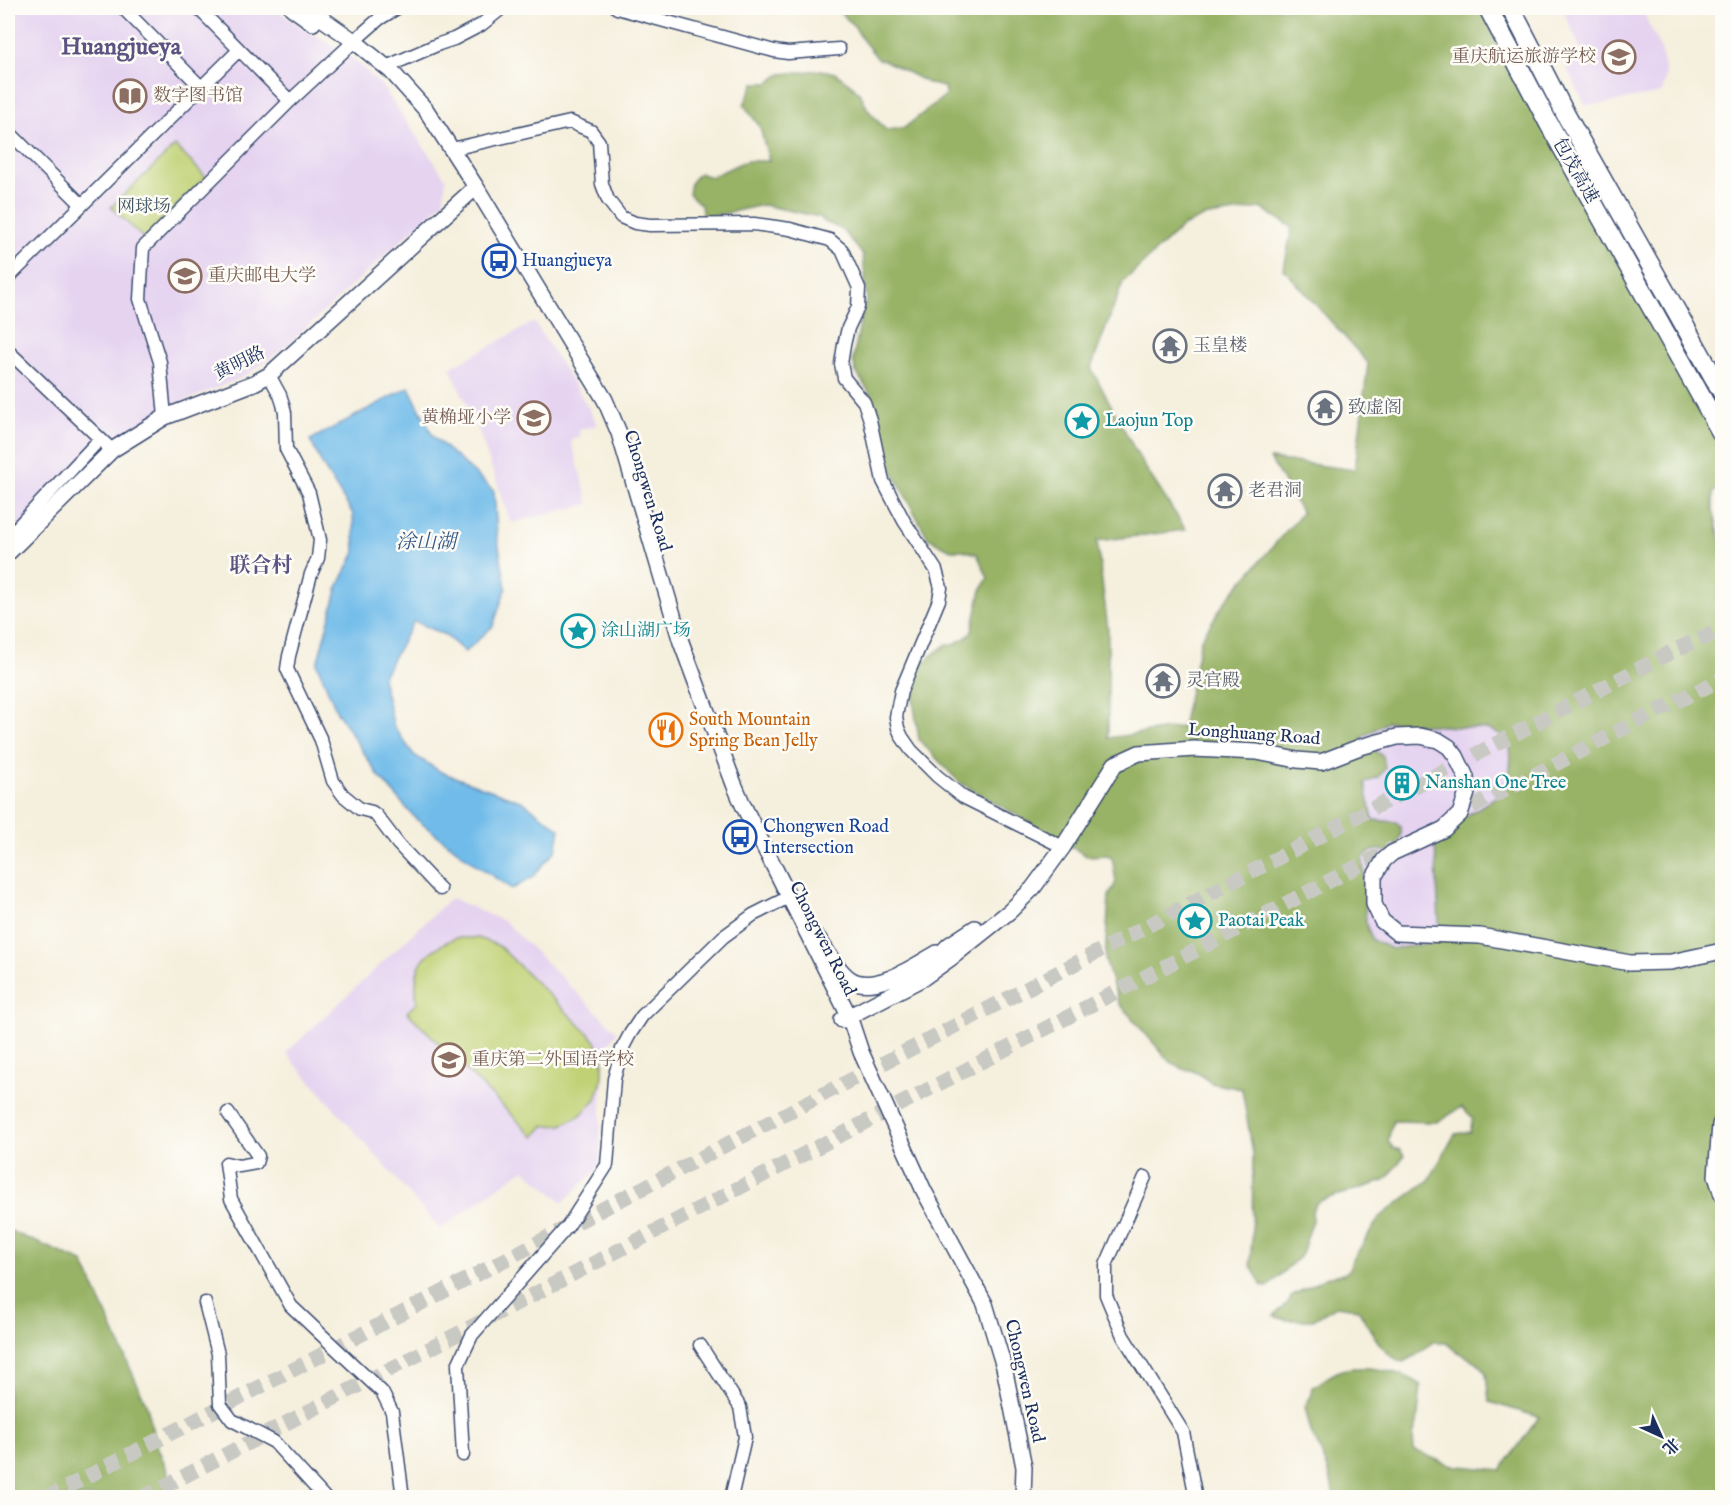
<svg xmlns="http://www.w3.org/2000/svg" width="1730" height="1505" font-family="'IM FELL English','Noto Serif SC',serif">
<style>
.built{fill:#e5d3f0}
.green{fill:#c0d174;stroke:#6e8069;stroke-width:1.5}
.forest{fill:#98b366;stroke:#5a7162;stroke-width:1.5;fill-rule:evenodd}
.water{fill:#70bbe9;stroke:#4675a4;stroke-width:1.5}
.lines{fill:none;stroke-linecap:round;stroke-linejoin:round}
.major-tunnel{stroke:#c9c9c4;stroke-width:15;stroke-dasharray:15 8;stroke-linecap:butt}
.minor-casing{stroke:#3c4c71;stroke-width:15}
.major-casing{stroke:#3c4c71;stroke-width:18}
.highway-casing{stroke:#3c4c71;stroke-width:21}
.minor{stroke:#fff;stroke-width:12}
.major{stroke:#fff;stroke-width:15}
.highway{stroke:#fff;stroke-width:18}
.labels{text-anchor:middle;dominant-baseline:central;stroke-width:5;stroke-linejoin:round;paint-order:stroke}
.education-label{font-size:18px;fill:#785e54;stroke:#fdfcf7;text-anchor:start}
.street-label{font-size:18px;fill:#1b2f5e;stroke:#fdfcf7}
.park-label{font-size:18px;fill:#445864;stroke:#fdfcf7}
.transit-label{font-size:18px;fill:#164399;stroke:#fdfcf7;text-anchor:start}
.worship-label{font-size:18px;fill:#5b616d;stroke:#fdfcf7;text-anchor:start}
.culture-label{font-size:18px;fill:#0d838f;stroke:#fdfcf7;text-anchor:start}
.food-label{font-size:18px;fill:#c56008;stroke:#fdfcf7;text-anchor:start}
.water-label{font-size:20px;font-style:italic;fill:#355988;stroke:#fdfcf7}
.quarter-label{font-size:21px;font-weight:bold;fill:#5b5381;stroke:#fdfcf7}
.district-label{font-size:24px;font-weight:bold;fill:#5b5381;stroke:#fdfcf7}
</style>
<rect width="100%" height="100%" fill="#fdfcf7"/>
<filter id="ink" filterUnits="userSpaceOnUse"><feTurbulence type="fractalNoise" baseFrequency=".0167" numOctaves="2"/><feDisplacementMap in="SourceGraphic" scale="12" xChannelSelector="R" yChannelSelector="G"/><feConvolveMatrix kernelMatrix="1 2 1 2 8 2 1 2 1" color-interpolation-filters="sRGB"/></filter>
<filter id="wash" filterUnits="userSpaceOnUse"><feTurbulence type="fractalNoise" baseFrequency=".008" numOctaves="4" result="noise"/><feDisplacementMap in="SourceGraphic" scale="24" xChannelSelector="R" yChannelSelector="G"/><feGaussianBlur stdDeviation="1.35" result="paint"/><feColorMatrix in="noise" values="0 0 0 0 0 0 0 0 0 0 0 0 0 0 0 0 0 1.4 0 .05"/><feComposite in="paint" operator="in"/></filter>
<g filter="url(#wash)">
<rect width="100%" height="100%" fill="#f5efdd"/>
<path class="built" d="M8,8H272L354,59L382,86L446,179L443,202L283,349L254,370L236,380L160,411L112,441L8,544Z
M1573,8H1646L1645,16L1661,50L1666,74L1662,93L1601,104L1585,105L1565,64L1569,60L1583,54L1564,12Z
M534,322L590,410L597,425L579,430L580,437L571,441L589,504L511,523L478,429L450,368Z
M1387,722L1486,729L1501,734L1505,738L1512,752L1508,786L1505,791L1442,832L1435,844L1440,941L1392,949L1372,940L1366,924L1363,858L1369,852L1374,850L1388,851L1396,822L1373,820L1365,783L1379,777L1383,756L1363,744L1361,738Z
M451,898L505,922L617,1032L606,1047L601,1104L600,1167L563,1202L524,1169L440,1229L286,1053Z"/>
<path class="green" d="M175,146L206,177L144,239L111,207Z
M455,938H478L499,946L595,1040L603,1059V1077L596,1099L581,1115L562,1125L544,1126L534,1137L407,1012L417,1003C412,964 422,954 455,938Z"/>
<path class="forest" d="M836,8H1484L1641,291L1722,449V483L1713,493V511L1722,544V1497L1343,1498L1333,1493C1331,1473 1323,1456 1314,1439C1309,1430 1308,1417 1305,1407L1312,1394L1313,1387C1322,1382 1332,1373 1342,1370C1364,1364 1403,1371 1421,1385L1417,1424L1413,1436L1414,1450L1449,1465L1501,1470L1539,1417L1489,1402L1486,1374L1483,1369L1478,1363L1454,1350L1445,1342H1433L1415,1356L1403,1362C1381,1355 1370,1328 1358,1309L1336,1306L1313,1320H1286L1274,1316C1279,1307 1289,1307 1291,1296L1329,1276L1344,1274L1350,1269L1352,1261L1379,1218L1398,1203L1429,1180L1455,1134L1470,1132L1473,1118L1462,1107L1437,1122L1393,1121L1388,1141L1393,1148L1400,1150L1404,1156C1397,1164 1392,1174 1384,1181L1319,1201L1314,1206L1312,1212L1313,1219L1302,1254L1272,1283L1267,1287L1262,1286L1250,1264L1252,1240L1253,1154L1242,1089L1211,1083L1201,1075L1191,1070L1183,1069L1169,1061L1119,1003L1105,960L1109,896L1116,882L1112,857L1107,855L1087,856L959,782L919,740L912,692L914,679L919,665L947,644H954L967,637L972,631L981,590L988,578L977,554L963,550H951L928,538L890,467L870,393L856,372L853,360L863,308L867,300L863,255L843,230L825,222L820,217L763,205L703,218L701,205L689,194L691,182L699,173L711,177L741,163L748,161H769L760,127L744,105L754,83H768L781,74L821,70L835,73L853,86L862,97L868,110L886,130L904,128L946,95L944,87L930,84L884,60H879L862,39L855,27ZM1261,208L1292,227L1284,269L1368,363L1355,470L1270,459L1302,513L1226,600L1201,639L1182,727L1108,738V630L1097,541L1186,530L1141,461L1091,368L1123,282L1182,227L1203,217ZM1387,722L1486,729C1509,736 1513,744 1510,768C1509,776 1509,784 1505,791L1441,832L1435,844L1440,941L1392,949L1372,940L1366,924L1363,858C1372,848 1381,849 1394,853L1401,835V827L1396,822L1373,820L1365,783L1379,777L1385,768L1383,756L1363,744L1361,738Z
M8,1230L83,1262L147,1406L154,1438L178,1497H8Z"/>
<path class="water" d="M409,387L433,436L494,491L497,535L506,588L493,626L465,652L445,635L414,621L382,678L394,727L414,755L441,772L523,802L560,829L556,850L533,877L512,889L475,864L416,819L378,775L337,712L317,664L338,587L355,552L353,514L324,468L310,440Z"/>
</g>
<g filter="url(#ink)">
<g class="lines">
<path class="major-tunnel" d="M1452,818L1655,712L1722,679
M46,1498L1209,894L1677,649L1722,630
M142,1498L1393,848"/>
<g class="minor-casing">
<path id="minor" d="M123,8L201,87
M198,8L290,101
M617,8L774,51L788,53L839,49
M354,41L379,19L397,8
M386,67L439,44L454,39L481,25L502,8
M8,131L82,205
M452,149L570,122L591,131L599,142L602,184L608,200L621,217L635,223L650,225L754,224L790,229L830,240L842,250L859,288L858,307L848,328L844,345L841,364L844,378L864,402L870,420L883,481L904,521L936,570L941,588L939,600L901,691L898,706L896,717L898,728L902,737L911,750L937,776L963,797L1063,847
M8,278L239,50
M8,351L112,450
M269,375L280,395L283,404L285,413L286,449L309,493L320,540L318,558L311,574L289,656L287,669L321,740L333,781L343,795L360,809L372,812L376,815L398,844L440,889
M165,417L160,362L140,299L143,248L290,101L348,47
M8,537L100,439
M228,1113L258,1156L256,1163L239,1166L226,1163L231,1199L291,1306L382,1392L392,1412L403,1498
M1145,1177L1106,1265V1295L1123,1336L1183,1432L1196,1498
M205,1303L218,1354L220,1404L232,1420L274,1442L325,1498
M700,1345L740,1407L745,1437L731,1498
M463,1455L458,1365L472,1335L568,1226L607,1165L614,1079L622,1049L630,1034L642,1016L723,937L753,915L789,897"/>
</g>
<g class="major-casing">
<path id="major" d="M292,8L313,23
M307,8L354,41L391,71L426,110L476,187L605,400L619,433L681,642L734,784L743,805L849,1016L861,1052L924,1191L985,1304L1004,1367L1024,1467L1023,1498
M8,553L112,450L165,417L254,383L269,375L476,187
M818,938C827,951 837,970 850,979C874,995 916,965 937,953
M929,966L949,945L975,928
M842,1020L923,978L951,958L1010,911L1033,888L1063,847L1115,764L1139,753L1194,749L1257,752L1297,760L1321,762L1360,747L1397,737L1420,736L1438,740L1449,747L1456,756L1466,777L1467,793L1460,814L1444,829L1392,853L1384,860L1374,877V904L1382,921L1397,933L1480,936L1630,963L1671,962L1722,951
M1722,1121L1720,1125L1716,1176L1722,1195"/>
</g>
<g class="highway-casing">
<path id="highway" d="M1488,8L1549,124L1722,434
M1511,8L1567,117L1722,392"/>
</g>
<use href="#minor" class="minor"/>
<use href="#major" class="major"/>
<use href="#highway" class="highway"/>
</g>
</g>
<defs>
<g id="school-ring" transform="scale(1.725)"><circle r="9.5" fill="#fdfcf7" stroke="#8d6e63" stroke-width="1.5"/><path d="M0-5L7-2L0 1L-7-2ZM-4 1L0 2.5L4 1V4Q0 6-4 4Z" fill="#8d6e63"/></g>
<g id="library-ring" transform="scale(1.725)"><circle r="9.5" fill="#fdfcf7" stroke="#8d6e63" stroke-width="1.5"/><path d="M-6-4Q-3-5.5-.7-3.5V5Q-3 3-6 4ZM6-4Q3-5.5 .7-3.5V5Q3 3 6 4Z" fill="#8d6e63"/></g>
<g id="bus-ring" transform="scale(1.725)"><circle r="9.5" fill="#fdfcf7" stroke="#1a4fb4" stroke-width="1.5"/><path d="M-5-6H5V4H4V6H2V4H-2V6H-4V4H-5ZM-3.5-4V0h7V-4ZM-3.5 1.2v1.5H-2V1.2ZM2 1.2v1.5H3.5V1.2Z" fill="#1a4fb4"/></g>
<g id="university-ring" transform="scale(1.725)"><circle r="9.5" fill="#fdfcf7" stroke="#8d6e63" stroke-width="1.5"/><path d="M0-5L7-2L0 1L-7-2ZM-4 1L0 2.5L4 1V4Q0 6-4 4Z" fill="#8d6e63"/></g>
<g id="temple-ring" transform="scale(1.725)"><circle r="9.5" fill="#fdfcf7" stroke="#6b7280" stroke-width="1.5"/><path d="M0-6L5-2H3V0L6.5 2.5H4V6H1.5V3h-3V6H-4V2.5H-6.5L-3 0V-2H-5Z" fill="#6b7280"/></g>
<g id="sight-ring" transform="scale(1.725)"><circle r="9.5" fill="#fdfcf7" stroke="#0f9aa8" stroke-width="1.5"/><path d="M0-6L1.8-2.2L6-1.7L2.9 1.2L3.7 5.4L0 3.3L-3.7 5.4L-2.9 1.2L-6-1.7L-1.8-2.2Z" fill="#0f9aa8"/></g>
<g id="restaurant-ring" transform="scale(1.725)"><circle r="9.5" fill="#fdfcf7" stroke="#e8710a" stroke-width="1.5"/><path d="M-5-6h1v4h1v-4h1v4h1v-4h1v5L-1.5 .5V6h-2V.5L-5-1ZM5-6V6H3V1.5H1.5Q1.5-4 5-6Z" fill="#e8710a"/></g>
<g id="building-ring" transform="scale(1.725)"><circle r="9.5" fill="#fdfcf7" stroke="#0f9aa8" stroke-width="1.5"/><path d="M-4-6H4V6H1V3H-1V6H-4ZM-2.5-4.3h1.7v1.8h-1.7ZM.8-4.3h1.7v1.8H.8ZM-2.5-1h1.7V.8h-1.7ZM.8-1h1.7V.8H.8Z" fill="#0f9aa8"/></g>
</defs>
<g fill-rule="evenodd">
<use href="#school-ring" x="1619" y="57"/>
<use href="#library-ring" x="130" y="96"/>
<use href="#bus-ring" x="499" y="261"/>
<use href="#university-ring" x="185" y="276"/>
<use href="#temple-ring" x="1170" y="346"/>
<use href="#temple-ring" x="1325" y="408"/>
<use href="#school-ring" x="534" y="418"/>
<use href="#sight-ring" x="1082" y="421"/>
<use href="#temple-ring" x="1225" y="491"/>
<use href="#sight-ring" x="578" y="631"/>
<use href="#temple-ring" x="1163" y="681"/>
<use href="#restaurant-ring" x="666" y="730"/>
<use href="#building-ring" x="1402" y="783"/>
<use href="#bus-ring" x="740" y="837"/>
<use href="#sight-ring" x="1195" y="921"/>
<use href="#school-ring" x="449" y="1060"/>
</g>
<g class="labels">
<g class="education-label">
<text x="1596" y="57" text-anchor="end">重庆航运旅游学校</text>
<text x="153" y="96">数字图书馆</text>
<text x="208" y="276">重庆邮电大学</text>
<text x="511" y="418" text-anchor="end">黄桷垭小学</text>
<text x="472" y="1060">重庆第二外国语学校</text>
</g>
<g class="street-label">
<text transform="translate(1575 171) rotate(60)">包茂高速</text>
<text transform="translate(240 364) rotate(-26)">黄明路</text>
<text transform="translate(647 491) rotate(73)">Chongwen Road</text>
<text transform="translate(1254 735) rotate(4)">Longhuang Road</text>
<text transform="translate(822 939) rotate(63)">Chongwen Road</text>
<text transform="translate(1024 1381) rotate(77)">Chongwen Road</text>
</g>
<g class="park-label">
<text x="144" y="207">网球场</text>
</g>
<g class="transit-label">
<text x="522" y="261">Huangjueya</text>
<text x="763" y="827">Chongwen Road<tspan x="763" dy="21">Intersection</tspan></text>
</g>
<g class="worship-label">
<text x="1193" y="346">玉皇楼</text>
<text x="1348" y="408">致虚阁</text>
<text x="1248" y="491">老君洞</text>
<text x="1186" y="681">灵官殿</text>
</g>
<g class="culture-label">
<text x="1105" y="421">Laojun Top</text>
<text x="601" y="631">涂山湖广场</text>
<text x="1425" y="783">Nanshan One Tree</text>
<text x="1218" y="921">Paotai Peak</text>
</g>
<g class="food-label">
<text x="689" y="720">South Mountain<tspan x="689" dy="21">Spring Bean Jelly</tspan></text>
</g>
<g class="water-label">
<text x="426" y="542">涂山湖</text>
</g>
<g class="quarter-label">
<text x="261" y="566">联合村</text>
</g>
<g class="district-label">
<text x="121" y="47">Huangjueya</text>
</g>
</g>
<rect width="1730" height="1505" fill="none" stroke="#fdfcf7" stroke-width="30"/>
<g transform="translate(1661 1436) rotate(135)" stroke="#fdfcf7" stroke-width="4.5" paint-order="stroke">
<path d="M0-4.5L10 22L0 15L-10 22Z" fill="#1b2f5e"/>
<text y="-9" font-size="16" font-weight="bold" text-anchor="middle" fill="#1b2f5e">北</text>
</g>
</svg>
